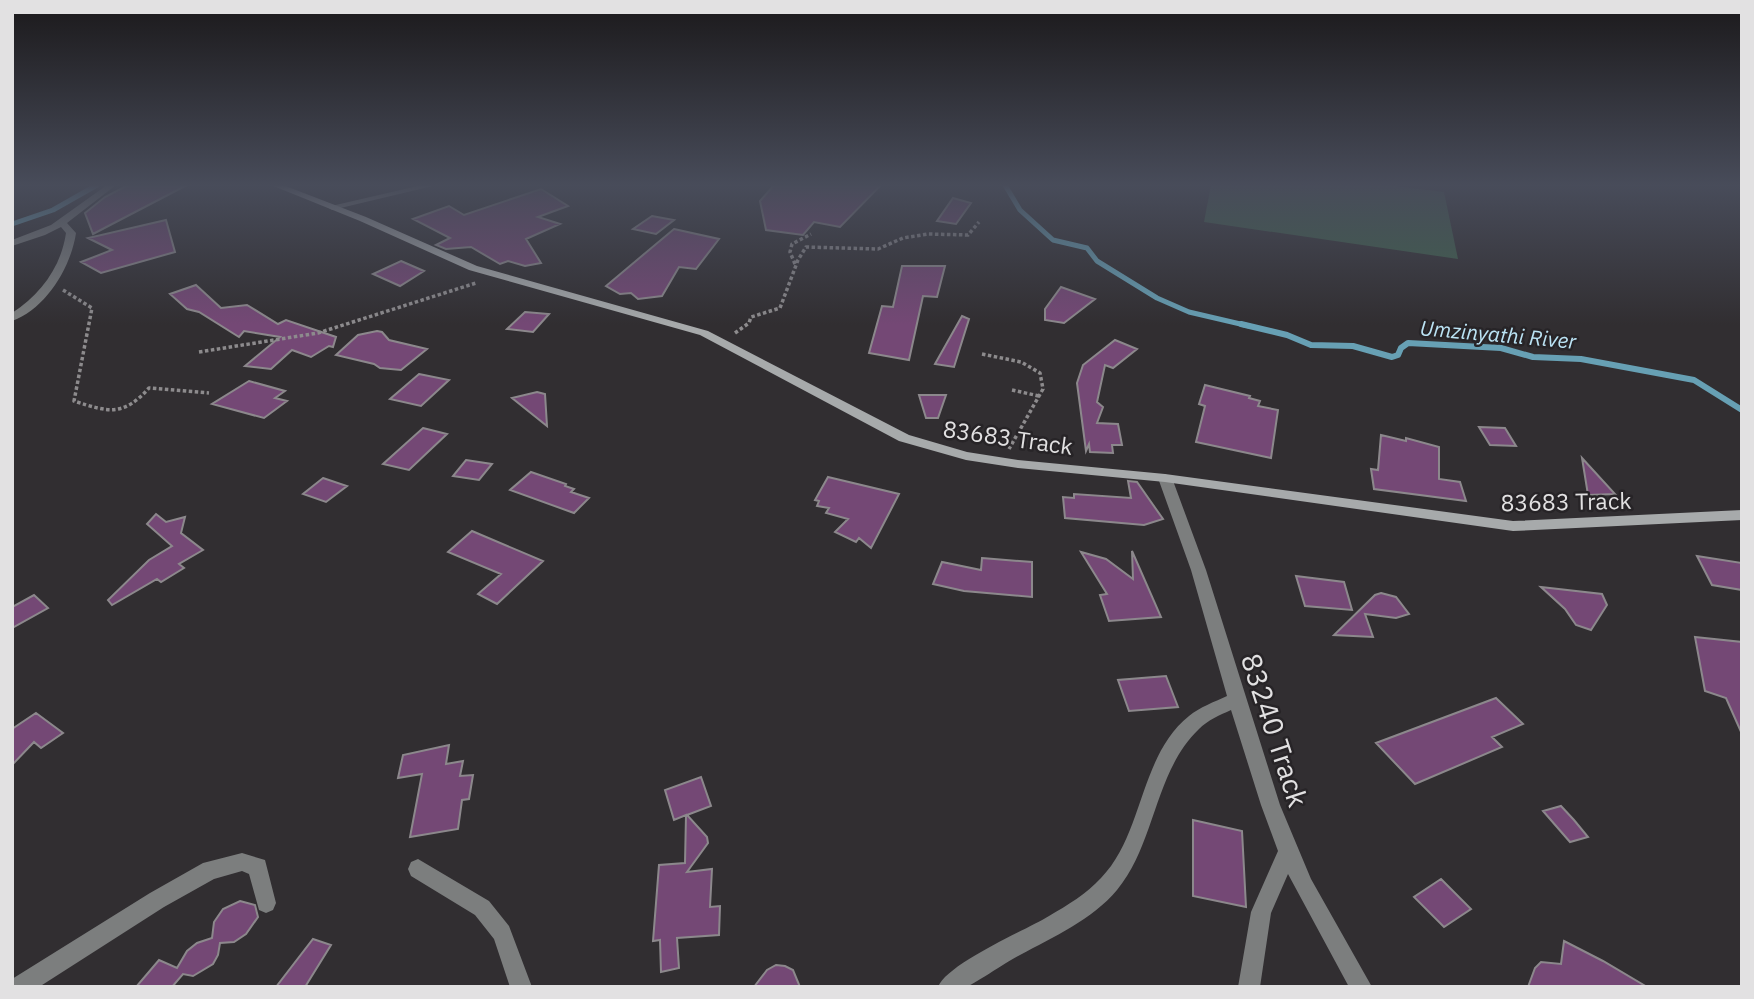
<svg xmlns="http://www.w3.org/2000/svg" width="1754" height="999" font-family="'IBM Plex Sans',sans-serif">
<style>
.green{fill:#3f614b}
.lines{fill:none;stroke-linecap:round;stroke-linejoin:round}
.stream-far1{stroke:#67a0b4;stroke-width:5}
.stream{stroke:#67a0b4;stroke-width:6}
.building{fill:#744875;stroke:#8c888c;stroke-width:2}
.path{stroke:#8d8b8d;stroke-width:3.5;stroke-dasharray:3.5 2.5;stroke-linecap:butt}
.street{fill:#7c7e7e;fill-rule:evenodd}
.secondary{fill:#a7aaab;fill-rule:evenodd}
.labels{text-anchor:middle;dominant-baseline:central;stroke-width:5;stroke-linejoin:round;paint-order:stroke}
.far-water-label{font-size:21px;font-style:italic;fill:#bbe3f4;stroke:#272427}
.street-label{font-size:23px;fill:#e2e1e2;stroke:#272427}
.near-street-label{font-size:28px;fill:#e2e1e2;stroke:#272427}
</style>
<rect width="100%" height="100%" fill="#312e31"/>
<path class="green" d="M1211,185H1386L1444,192L1458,259L1204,222Z"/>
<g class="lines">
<path class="stream-far1" d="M1005,185L1020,210L1053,240L1087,248L1097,261L1157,298L1189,312L1249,326
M12,224L53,210L97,185"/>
<path class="stream" d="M1241,324L1287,335L1311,345L1353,346L1392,357L1398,355L1401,348L1408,343L1501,348L1533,357L1581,359L1694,380L1742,410"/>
</g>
<path class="building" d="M128,185H187L93,234L85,213L105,197Z
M774,185H881L840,227L814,222L803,235L766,230L760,201Z
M541,189L568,206L538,217L560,224L526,239L541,263L525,266L508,261L500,264L471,247L446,249L436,245L450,238L413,219L449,206L464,215Z
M953,198L971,203L956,224L937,221Z
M652,216L674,220L656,234L633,229Z
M166,220L175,252L101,273L81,262L112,250L88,238Z
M674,229L719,239L696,269L679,267L662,296L638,299L631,293L620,294L606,286Z
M401,261L424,271L400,286L373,274Z
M902,266H945L937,297L923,296L909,360L869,353L882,306L893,307Z
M196,285L221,308L247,305L278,324L286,320L336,337L333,347L329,346L311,357L292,350L271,369L245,366L280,337L244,331L239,337L199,312L187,309L170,294Z
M1061,287L1095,299L1064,323L1045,320V309Z
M525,312L549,314L533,332L507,329Z
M962,316L969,319L954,367L935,364Z
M377,331L382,332L389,340L427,349L401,370L380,368L374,364L336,355L358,335Z
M1115,340L1137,349L1113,368L1105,365L1097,402L1103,407L1097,423L1118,424L1122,445H1112L1113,453L1090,452L1089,444L1086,451L1077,383L1083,365Z
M419,374L449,380L421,406L390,399Z
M249,381L285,391L275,398L287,401L264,418L212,404Z
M1205,385L1250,396L1249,398L1260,401L1258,406L1278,410L1271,458L1196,442L1205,406L1199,404Z
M537,392L545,394L547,426L512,398Z
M919,395H946L938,418H926Z
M1479,427L1505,428L1516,446L1490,445Z
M423,428L447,434L409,470L383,464Z
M1381,435L1406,441V438L1439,447V479L1460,482L1466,501L1374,489L1371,469L1378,470Z
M1582,458L1615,494L1588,495Z
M466,460L492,464L479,480L453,476Z
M531,472L566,484L565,486L574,489L571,492L589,498L574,513L510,490Z
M828,477L899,494L871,548L859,538L856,542L835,532L848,519L826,513L829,508L817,506L819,501L815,500Z
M323,478L347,486L326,502L303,494Z
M1128,481L1137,482L1163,519L1144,525L1065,518L1063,497L1074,498V494L1131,498Z
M156,514L166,522L185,517L181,533L203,550L179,564L184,568L161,582L157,579L112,605L108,600L149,560L172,546L147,524Z
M472,531L543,561L497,604L478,594L501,574L448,552Z
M1132,551L1161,617L1109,621L1100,595L1107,594L1081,552L1106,559L1133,579Z
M1697,556L1742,563V590L1712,585Z
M982,558L1032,562V597L964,591L933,584L942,562L981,570Z
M1296,576L1344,582L1352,610L1305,606Z
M1541,587L1602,594L1607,605L1591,630L1576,625L1565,609Z
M1381,593L1396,597L1409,614L1396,618L1365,614L1373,637L1334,635L1375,595Z
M34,595L48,608L12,628V607Z
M1695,637L1742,642V734L1726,698L1705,691Z
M1166,676L1178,707L1129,711L1118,680Z
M1496,698L1523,724L1492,737L1502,747L1415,784L1376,743Z
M36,713L63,733L41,748L34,742L12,765V729Z
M449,745L446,764L463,761L460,776L473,775L469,799L462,800L458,829L410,837L422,774L398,778L403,755Z
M701,777L711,806L687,815L707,837L708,843L687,872L712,869L710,907L720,906L719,935L677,938L679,968L661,972L660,940L653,941L659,865L685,863L686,815L674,820L665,790Z
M1561,806L1574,820L1588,837L1570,842L1543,811Z
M1193,820L1242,831L1246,907L1193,896Z
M1441,879L1471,909L1444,927L1414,897Z
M240,901L255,905L258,917L246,934L234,942L220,943L218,955L213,964L193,976L183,974L172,987H136L159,960L177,968L187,951L197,943L212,938L214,922L223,909Z
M313,939L331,945L305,987H276Z
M1564,941L1603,961L1647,987H1528L1535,968L1541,962L1561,964Z
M776,965L785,966L793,970L800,987H754L767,970Z"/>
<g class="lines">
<path class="path" d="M795,264L790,252L792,244L811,234
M63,290L92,308L74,401C108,412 123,417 149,388L209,393
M735,333L749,323L751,317L780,308L798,260L806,247L878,249L903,238L928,234L968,235L979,222
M199,352L318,333L476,283
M982,354L1021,362L1040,373L1043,389L1009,449
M1012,390L1039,396"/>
<path class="street" d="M107,185H116L67,223L76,233C71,267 46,309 12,321V313C41,294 61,267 66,233L61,227L45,235L12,246V240L51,225Z
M422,185H437L332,210L327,207Z
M1165,474L1172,478L1206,570L1280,805L1311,879L1372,987H1349L1288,874L1271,913L1260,987H1238L1251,912L1278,851L1261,805L1231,710C1220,715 1208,720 1199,729C1154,772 1156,843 1117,890C1092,920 1053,937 1020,955C1009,960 972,986 965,987C957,988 947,987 938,987C948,963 1024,931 1049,916C1068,905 1086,894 1101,878C1144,834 1139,756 1189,716C1200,707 1214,702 1227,696L1191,570L1158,478Z
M242,853L265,860L276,903L273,910L266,913L259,910L249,874L242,871L214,879L164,907L39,987H12V979L150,893L203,863Z
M418,859L489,901L509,926L532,987H510L494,939L475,915L411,876L408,869L411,862Z"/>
<path class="secondary" d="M271,185H283L366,217L477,266L708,331L909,435L967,452L1018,460L1165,474L1513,521L1742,510V520L1513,531L1165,482L1018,468L966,460L899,441L700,335L469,270L360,221Z"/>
</g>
<linearGradient id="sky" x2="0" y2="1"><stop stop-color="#1b191b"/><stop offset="0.57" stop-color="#484c5a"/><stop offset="1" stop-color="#484c5a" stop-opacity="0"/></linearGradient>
<rect width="1754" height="325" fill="url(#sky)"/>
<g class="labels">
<g class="far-water-label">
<text transform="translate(1498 334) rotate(5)">Umzinyathi River</text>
</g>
<g class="street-label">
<text transform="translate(1008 437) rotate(8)">83683 Track</text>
<text transform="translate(1566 501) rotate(-1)">83683 Track</text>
</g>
<g class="near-street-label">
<text transform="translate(1275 730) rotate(72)">83240 Track</text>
</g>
</g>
<rect width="1754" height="999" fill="none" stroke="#e2e1e2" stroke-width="28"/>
</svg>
